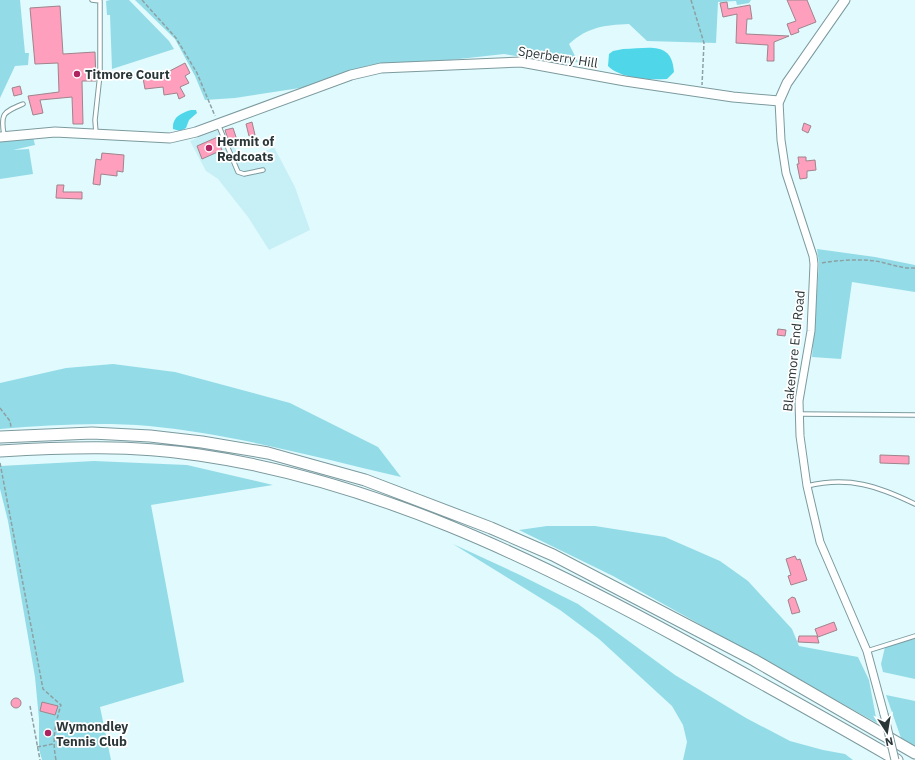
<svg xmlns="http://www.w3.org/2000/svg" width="915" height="760" font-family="'IBM Plex Sans',sans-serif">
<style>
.built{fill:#c7f0f6}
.green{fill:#93dce7}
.water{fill:#4fd7e9}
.building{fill:#fe9fbd;stroke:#9f848b}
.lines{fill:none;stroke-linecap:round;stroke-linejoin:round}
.service-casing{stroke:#7c9a9e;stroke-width:5.5}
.minor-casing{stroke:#7c9a9e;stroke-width:9}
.tertiary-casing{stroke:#7c9a9e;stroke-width:11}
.primary-casing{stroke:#7c9a9e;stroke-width:13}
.path{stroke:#8da0a3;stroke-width:1.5;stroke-dasharray:4 2;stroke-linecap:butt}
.service{stroke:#fff;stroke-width:3.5}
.minor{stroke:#fff;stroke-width:7}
.tertiary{stroke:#fff;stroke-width:9}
.primary{stroke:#fff;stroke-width:11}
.minor-bridge-casing{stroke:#7c9a9e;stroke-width:9;stroke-linecap:butt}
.minor-bridge{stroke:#fff;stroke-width:7}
.poi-dot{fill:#ae2360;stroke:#fff;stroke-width:1.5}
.labels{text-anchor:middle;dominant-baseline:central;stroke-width:3.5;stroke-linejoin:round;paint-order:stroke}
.street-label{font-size:13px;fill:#2a3638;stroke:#fff}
.poi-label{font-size:13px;font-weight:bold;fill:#2a3638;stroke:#fff;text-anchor:start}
</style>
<rect width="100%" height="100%" fill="#e1fafe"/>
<path class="built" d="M223,126L222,129L229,144L235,148L243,162L274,147L295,187L310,230L269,250L248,217L218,179L206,171L190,141Z"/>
<path class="green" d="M0,0H20L25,53H29L28,65L15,66L0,98Z
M110,0H129L169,41L174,49L112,69L110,15H107L106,1Z
M135,0H751L749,3L737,5L736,1L718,2L716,43L647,41L629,24C604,25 588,27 569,44L578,62L561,63L504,54L405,65H370L313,86L235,98L205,100L195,76L175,39Z
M33,137L35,145L13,150L29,149L33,174L0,179V142Z
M817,249L875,257L915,265V292L852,282L841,359L812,357L819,264Z
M113,364L175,372L290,403L378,447L401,477C319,458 233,434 149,426C99,422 49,425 0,429V383L66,368Z
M94,461L187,465L273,485L151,505L184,682L100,707L111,760H42L39,749V719L35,677L8,521L0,489V466Z
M547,526H595L665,537L720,561L748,581L792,629L799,646L858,657L869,680L877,723L613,576L519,530Z
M453,544L520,575L578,604L675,675L746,718L790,741L823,750L845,754L853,760H683L687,742L683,725L672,706L599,639L560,610Z
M915,639V679L883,672L881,664L885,647Z
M886,695L915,701V747L901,738Z"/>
<path class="water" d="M623,49C648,49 672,40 674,72L667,79C650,80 621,79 608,66L609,54L613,51Z
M191,110H196L197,113L189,120L186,128L180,131L173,129C172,117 181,113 191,110Z"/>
<path class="building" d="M787,0H807L816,22L798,29L799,32L791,35L787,24L796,21Z
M727,2L728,9L750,5L752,19H747L746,34L789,36L774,42V61H767L768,45L736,43L737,14L723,17L720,3Z
M60,6L63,54L95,52L96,81H82L83,124H73L72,97L40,100L43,113L33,115L28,96L59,92L58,63L35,64L30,8Z
M185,63L190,73L185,76L189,83L180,87L185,96L179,99L177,93L164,95L163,87L145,89L143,78L160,76Z
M20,86L22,94L14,96L12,88Z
M252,122L255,135L249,136L246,124Z
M804,123L811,126L808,133L802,130Z
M233,128L237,140L229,143L225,130Z
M220,136L223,145L220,146L222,150L202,159L197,146Z
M102,153L124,155L123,172L117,171V176L101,174L100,185L93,184L96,159L101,160Z
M798,157H806V161L815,160L816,170L807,171V178L800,179L797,164H799Z
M57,185H64L63,192H82V199L56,198Z
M778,329L786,330L785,336L777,335Z
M880,455L909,456V464L880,463Z
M795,556L797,560L800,559L807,580L791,585L788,576L791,575L786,559Z
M792,597L795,598L800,612L792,614L788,600Z
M834,622L837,630L818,637L815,629Z
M799,636H817L819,643L798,642Z
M11 703a5 5 0 1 1 10 0a5 5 0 1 1-10 0Z
M42,702L58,706L55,715L40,711Z"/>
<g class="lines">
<g class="service-casing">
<path id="service" d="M92,0L100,1V74L95,120L96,133
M218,124L238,172L244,174L263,170
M4,135C0,113 4,112 23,104
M800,414L915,415
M807,486C849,476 878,486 915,504
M867,651L915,636"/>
</g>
<g class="minor-casing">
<path id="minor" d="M779,101L781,140L786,173L813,256L814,264L811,331L799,401L800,436L807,486L820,542L867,651L884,714"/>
</g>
<g class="tertiary-casing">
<path id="tertiary" d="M0,137L55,132L170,138L196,132L351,75L381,68L521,62L625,81L733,97L779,101L787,83L845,0"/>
</g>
<g class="primary-casing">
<path id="primary" d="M0,437L92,433L150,436L202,442L268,453L365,480L491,528L553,555L754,660L915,753
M0,451C66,447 133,445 199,455C372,480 533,558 685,641C756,680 827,719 897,760"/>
</g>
<path class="path" d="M142,0L176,38L197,73L215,116
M691,0L704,43L702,85
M822,263C839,260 858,259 875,261C889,263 901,269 915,268
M0,408L10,421L11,427
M0,463L43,689L61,705C55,724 52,740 56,760
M30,706L40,760
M37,747L53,744"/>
<use href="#service" class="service"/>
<use href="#minor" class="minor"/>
<use href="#tertiary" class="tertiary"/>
<use href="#primary" class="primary"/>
<g class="minor-bridge-casing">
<path id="minor-bridge" d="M884,714L895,760"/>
</g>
<use href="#minor-bridge" class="minor-bridge"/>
</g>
<g class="poi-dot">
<circle cx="77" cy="74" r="4"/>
<circle cx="209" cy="148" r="4"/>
<circle cx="48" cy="733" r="4"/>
</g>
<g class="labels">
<g class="street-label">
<text transform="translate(558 57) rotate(9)">Sperberry Hill</text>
<text transform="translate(794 351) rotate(-84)">Blakemore End Road</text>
</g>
<g class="poi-label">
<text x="85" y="74">Titmore Court</text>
<text x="217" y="141">Hermit of<tspan x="217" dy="15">Redcoats</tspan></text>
<text x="56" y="726">Wymondley<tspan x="56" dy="15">Tennis Club</tspan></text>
</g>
</g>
<g transform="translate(887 732) rotate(168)" stroke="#ffffff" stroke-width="3" paint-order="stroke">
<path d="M0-3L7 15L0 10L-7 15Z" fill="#2a3638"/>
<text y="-6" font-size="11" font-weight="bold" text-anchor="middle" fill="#2a3638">N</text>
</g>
</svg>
